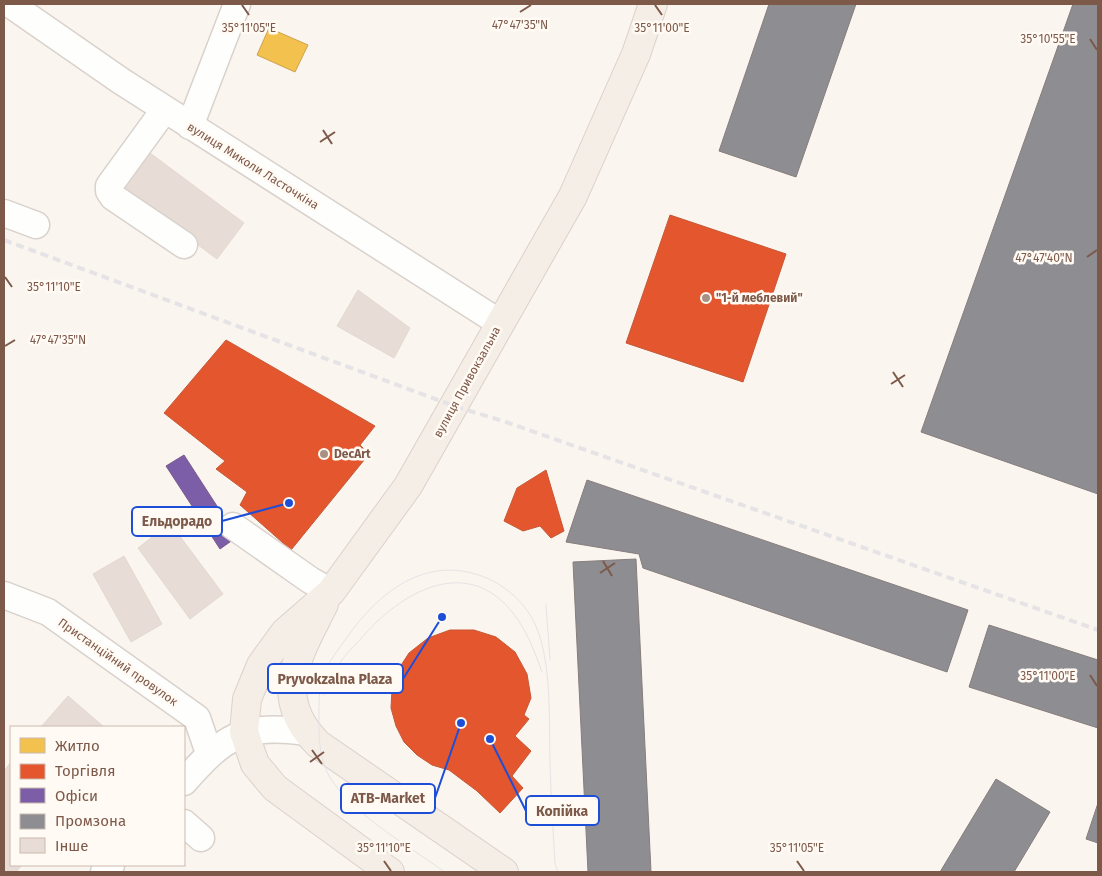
<svg xmlns="http://www.w3.org/2000/svg" width="1102" height="876" font-family="'Fira Sans',sans-serif">
<style>
.homes{fill:#f2c14e;stroke:#cfa24d}
.shops{fill:#e4572e;stroke:#c55836}
.offices{fill:#7b5ea7;stroke:#7c5c8b}
.industry{fill:#8d8d92;stroke:#887d7c}
.building{fill:#e7ddd6;stroke:#e4d8d0}
.lines{fill:none;stroke-linecap:round;stroke-linejoin:round}
.minor-casing{stroke:#d9d1cc;stroke-width:29}
.major-casing{stroke:#dcd0cb;stroke-width:30}
.minor{stroke:#fefefd;stroke-width:26}
.major{stroke:#f4eee6;stroke-width:28}
.tram{stroke:#e6e3e6;stroke-width:1}
.rail{stroke:#e6e3e6;stroke-width:4;stroke-dasharray:8 5;stroke-linecap:butt}
.ticks{fill:none;stroke:#7d594a;stroke-width:2}
.poi-dot{fill:#a99084;stroke:#fffaf3;stroke-width:2}
.labels{text-anchor:middle;dominant-baseline:central;stroke-width:5;stroke-linejoin:round;paint-order:stroke}
.street-label{font-size:12px;fill:#7d594a;stroke:#fffaf3}
.poi-label{font-size:12px;font-weight:bold;fill:#7d594a;stroke:#fffaf3;text-anchor:start}
.ticks-label{font-size:12px;text-anchor:middle;fill:#7d594a;stroke:#fffaf3;stroke-width:5;stroke-linejoin:round;paint-order:stroke}
.leader{fill:none;stroke:#1d4ed8;stroke-width:2}
.callout-dot{fill:#1d4ed8;stroke:#fffaf3;stroke-width:2}
.callout{fill:#fffaf3;stroke:#1d4ed8;stroke-width:2}
.callout-label{font-size:14px;text-anchor:middle;font-weight:bold;fill:#7d594a}
</style>
<rect width="100%" height="100%" fill="#faf5ef"/>
<path class="homes" d="M269,28L308,45L295,72L257,55Z"/>
<path class="shops" d="M670,215L786,254L743,382L626,343Z
M226,340L375,426L360,445L369,454L291,550L240,505L247,492L216,469L225,461L164,413Z
M546,470L564,531L551,538L540,526L523,531L504,521L517,488Z
M450,630H474L496,637L515,652L527,674L531,698L524,715L529,719L515,736L531,751L512,776L523,788L500,813L477,791L449,770L432,765L417,755L404,742L396,726L391,708L392,690L396,673L409,653L428,638Z"/>
<path class="offices" d="M184,455L237,537L220,549L166,466Z"/>
<path class="industry" d="M769,4H856L796,177L719,151Z
M1073,4H1098V494L921,432Z
M587,480L968,610L947,672L643,568L639,554L566,542Z
M636,559L651,872H588L573,562Z
M989,625L1098,660V728L969,687Z
M996,779L1050,812L1014,872H940Z
M1098,803V843L1086,839Z"/>
<path class="building" d="M146,150L244,223L217,259L119,186Z
M358,290L410,328L394,358L337,326Z
M170,523L223,594L190,619L138,548Z
M124,556L162,624L131,642L93,574Z
M68,696L104,727H41Z
M11,762V865H22L16,872H4V771Z"/>
<g class="lines">
<g class="minor-casing">
<path id="minor" d="M10,4L121,81L500,323
M165,109L109,186V191L113,197L184,245
M190,126L237,4
M4,213L36,225
M233,526L310,580L331,592
M4,595L48,612L197,718L209,753
M184,782C223,737 244,723 305,732
M184,823L201,838
M104,872L111,865"/>
</g>
<g class="major-casing">
<path id="major" d="M324,604C299,655 270,696 318,744L504,872
M390,872L275,788L255,764L244,732L247,699L261,665L285,632L331,592L408,486L573,196L636,54L653,4"/>
</g>
<use href="#minor" class="minor"/>
<use href="#major" class="major"/>
<path class="tram" d="M546,605L550,659
M324,695C329,684 334,672 341,661C347,652 357,644 364,635C406,588 473,553 518,620C529,636 535,653 542,672
M445,872C410,847 354,815 331,779C320,762 319,742 319,723C319,708 318,691 323,677C326,665 336,653 343,643C376,594 426,551 489,579C508,588 526,604 535,624C552,660 549,723 550,763C551,797 553,830 555,864L558,872"/>
<path class="rail" d="M4,240L454,406L506,422L1098,630"/>
</g>
<path class="ticks" d="M242,5L249,15M655,5L662,15M520,12L531,5M1090,39L1097,50M323,130L332,144M320,142L335,132M1087,257L1097,250M5,277L12,287M5,346L15,340M893,372L903,387M891,384L905,375M603,561L612,576M600,573L615,563M1090,675L1097,686M312,750L322,764M310,762L324,752M384,861L391,871M797,861L804,871"/>
<g class="poi-dot">
<circle cx="706" cy="298" r="5"/>
<circle cx="324" cy="454" r="5"/>
</g>
<g class="labels">
<g class="street-label">
<text transform="translate(253 166) rotate(32)">вулиця Миколи Ласточкіна</text>
<text transform="translate(467 382) rotate(-61)">вулиця Привокзальна</text>
<text transform="translate(118 662) rotate(35)">Пристанційний провулок</text>
</g>
<g class="poi-label">
<text x="716" y="298">"1-й меблевий"</text>
<text x="334" y="454">DecArt</text>
</g>
</g>
<g class="ticks-label">
<text x="520" y="29">47°47'35"N</text>
<text x="249" y="32">35°11'05"E</text>
<text x="662" y="32">35°11'00"E</text>
<text x="1048" y="43">35°10'55"E</text>
<text x="1044" y="262">47°47'40"N</text>
<text x="54" y="291">35°11'10"E</text>
<text x="58" y="344">47°47'35"N</text>
<text x="1048" y="680">35°11'00"E</text>
<text x="384" y="852">35°11'10"E</text>
<text x="797" y="852">35°11'05"E</text>
</g>
<path class="leader" d="M289 503L222 521M442 617L403 679M461 723L435 798M490 739L526 811"/>
<g class="callout-dot">
<circle cx="289" cy="503" r="5"/>
<circle cx="442" cy="617" r="5"/>
<circle cx="461" cy="723" r="5"/>
<circle cx="490" cy="739" r="5"/>
</g>
<g class="callout">
<rect x="132" y="507" width="90" height="29" rx="5"/>
<rect x="268" y="664" width="135" height="29" rx="5"/>
<rect x="341" y="784" width="94" height="29" rx="5"/>
<rect x="526" y="796" width="73" height="29" rx="5"/>
</g>
<g class="callout-label">
<text x="177" y="526">Ельдорадо</text>
<text x="335" y="684">Pryvokzalna Plaza</text>
<text x="388" y="803">ATB-Market</text>
<text x="562" y="816">Копійка</text>
</g>
<rect width="1102" height="876" fill="none" stroke="#7d594a" stroke-width="10"/>
<rect x="10" y="726" width="175" height="140" fill="#fffaf3" stroke="#cbbaaf"/>
<rect x="20" y="738" width="25" height="15" fill="#f2c14e" stroke="#cbbaaf"/>
<text x="55" y="751" font-size="15" fill="#7d594a">Житло</text>
<rect x="20" y="764" width="25" height="15" fill="#e4572e" stroke="#cbbaaf"/>
<text x="55" y="776" font-size="15" fill="#7d594a">Торгівля</text>
<rect x="20" y="788" width="25" height="15" fill="#7b5ea7" stroke="#cbbaaf"/>
<text x="55" y="801" font-size="15" fill="#7d594a">Офіси</text>
<rect x="20" y="814" width="25" height="15" fill="#8d8d92" stroke="#cbbaaf"/>
<text x="55" y="826" font-size="15" fill="#7d594a">Промзона</text>
<rect x="20" y="838" width="25" height="15" fill="#e7ddd6" stroke="#cbbaaf"/>
<text x="55" y="851" font-size="15" fill="#7d594a">Інше</text>
</svg>
